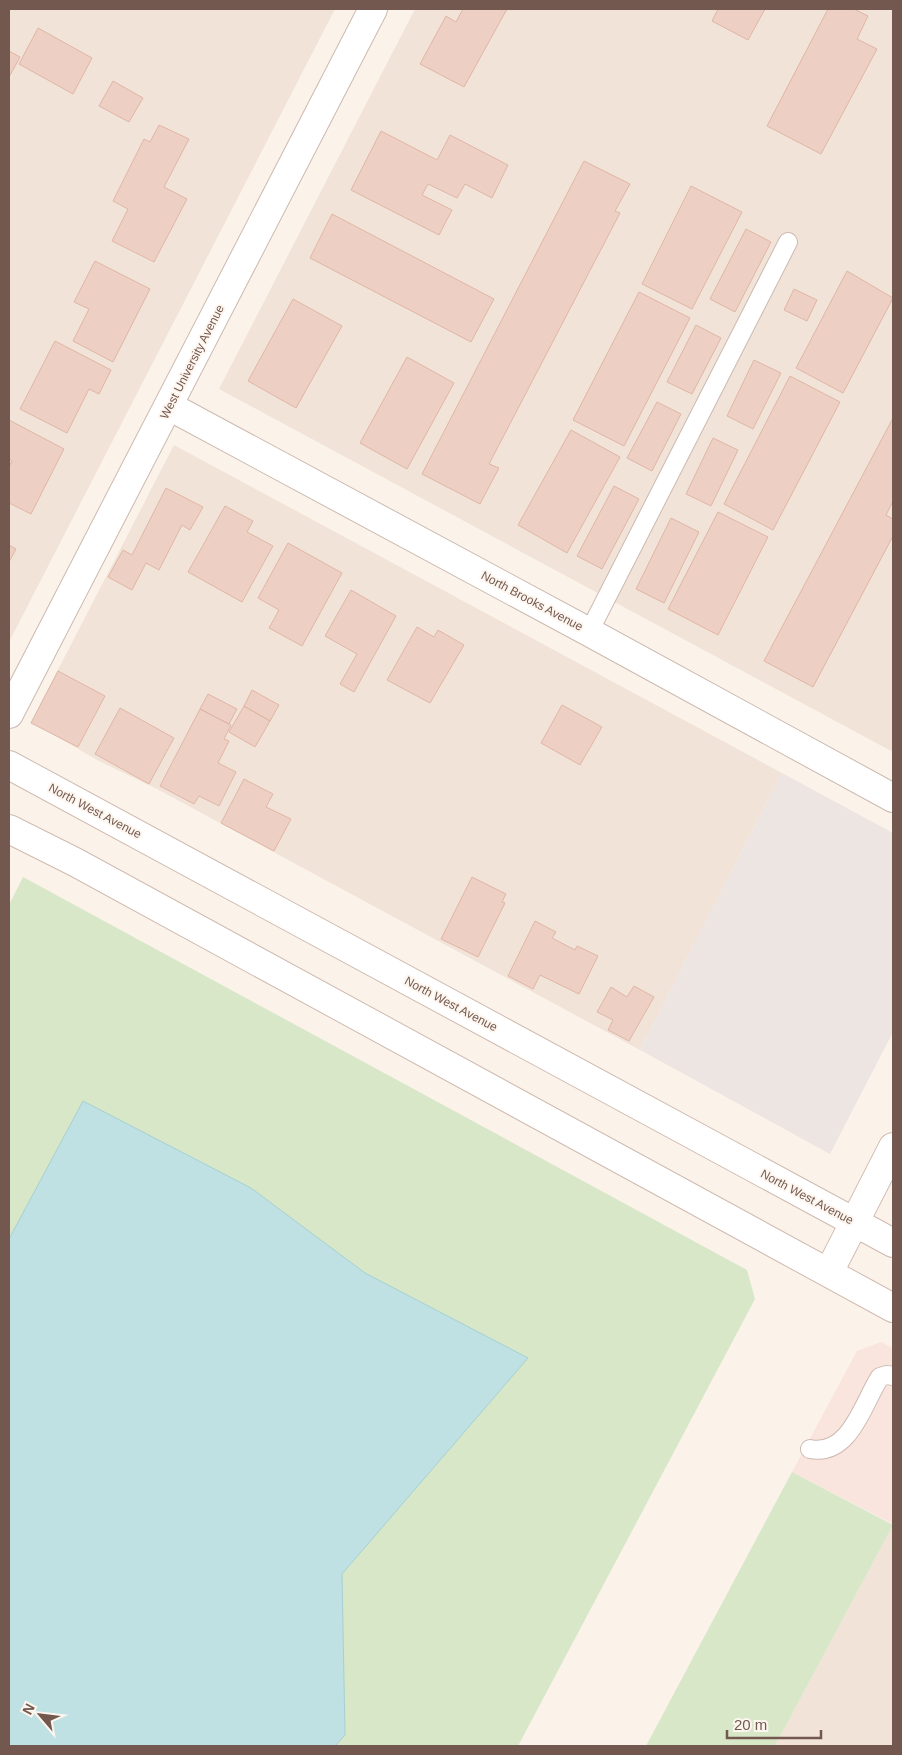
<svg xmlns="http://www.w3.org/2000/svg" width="902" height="1755" font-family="Arial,sans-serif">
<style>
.residential{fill:#f2e3d8}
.commercial{fill:#fae4de}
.industrial{fill:#ece5e2}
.green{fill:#d7e7c8}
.water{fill:#bfe1e3;stroke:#a6d0d3}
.building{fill:#edd0c3;stroke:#dfb6a5}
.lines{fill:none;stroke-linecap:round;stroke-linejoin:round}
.service-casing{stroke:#ccbab0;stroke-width:20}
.minor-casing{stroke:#ccbab0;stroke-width:30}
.secondary-casing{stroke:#d0bbb0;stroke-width:30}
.service{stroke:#fff;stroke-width:18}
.minor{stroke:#fff;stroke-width:28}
.secondary{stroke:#fff;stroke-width:28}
.labels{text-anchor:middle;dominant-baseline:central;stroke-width:4;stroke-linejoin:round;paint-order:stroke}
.street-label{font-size:12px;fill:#73584f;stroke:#fdf6ef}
</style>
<rect width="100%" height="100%" fill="#fbf2e9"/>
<path class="residential" d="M9,9H335L9,642Z
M415,9H893V752L219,389Z
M174,445L782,773L640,1050L157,789L99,761L31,722Z
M893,1525V1746H775Z"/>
<path class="commercial" d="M881,1342L893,1348V1524L792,1472L857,1351Z"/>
<path class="industrial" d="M782,773L893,833V1032L830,1154L640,1050Z"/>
<path class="green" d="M23,877L747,1270L755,1299L518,1746H9V905Z
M792,1472L893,1525L775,1746H646Z"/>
<path class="water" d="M83,1101L251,1188L365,1273L528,1358L342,1574L345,1735L335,1746H9V1239Z"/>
<path class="building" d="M463,9H507L464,87L420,64L446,16L456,22Z
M718,9H765L748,40L712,21Z
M828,9H854L868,16L857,39L877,49L821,154L767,126Z
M38,28L92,58L73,94L19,64Z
M9,51L20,57L9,77Z
M113,81L143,98L129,122L99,106Z
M159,125L189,139L164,187L187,199L154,262L112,241L128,209L113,201L144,139L150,142Z
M381,131L437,160L450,135L508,165L492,198L465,184L457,198L428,184L422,195L452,210L439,235L351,190Z
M584,161L630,184L615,211L620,213L489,464L499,468L480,504L422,474Z
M691,186L742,212L692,309L642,284Z
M332,214L494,299L471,342L310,258Z
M746,229L771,242L735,312L710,299Z
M95,261L150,289L113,362L73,341L89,309L74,302Z
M847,271L893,298L843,393L796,368Z
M794,289L817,300L807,321L784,310Z
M639,292L690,318L624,446L573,420Z
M293,299L342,326L296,408L248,381Z
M696,325L721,338L692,394L667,382Z
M55,341L111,370L99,394L89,389L67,433L20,409Z
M407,357L454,383L407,469L360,443Z
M754,360L781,373L753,429L727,416Z
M790,376L840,402L773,530L724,504Z
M657,402L681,414L652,471L627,458Z
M893,418V501L886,515L893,519V536L813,687L764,661Z
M9,420L64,449L31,514L9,503V467L12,461L9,459Z
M571,430L620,457L567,553L518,525Z
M713,438L738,450L711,506L686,494Z
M614,486L639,499L602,569L577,556Z
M166,488L203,507L190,530L182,525L159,570L146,563L132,590L108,577L123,550L132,555Z
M225,506L253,521L247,532L273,546L242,602L188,572Z
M718,512L768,537L718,635L668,609Z
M671,518L699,532L664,603L636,589Z
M288,543L342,573L302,646L269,628L279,610L258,598Z
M9,545L16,549L9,562Z
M351,590L396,616L354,692L340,684L357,654L325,636Z
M417,627L434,637L438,630L464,645L430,703L387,680Z
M58,671L105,696L78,747L31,723Z
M252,690L279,705L270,721L244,706Z
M208,694L237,709L229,724L200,709Z
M562,705L602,727L580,765L541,743Z
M244,706L270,721L255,747L229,732Z
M120,708L174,738L149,784L95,754Z
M200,709L231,725L224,739L229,741L218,763L236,772L219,806L199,796L194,804L160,786Z
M244,779L273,794L266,807L291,819L274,851L221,823Z
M472,877L506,894L502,902L505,903L478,957L441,939Z
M535,921L556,932L552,938L575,950L577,946L598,956L579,994L540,975L533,989L508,976Z
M634,986L654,997L629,1041L608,1030L613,1020L597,1012L611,987L627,997Z"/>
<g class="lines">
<g class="service-casing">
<path id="service" d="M589,632L788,242
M810,1449C850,1457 863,1403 880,1377L887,1375L893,1376"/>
</g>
<g class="minor-casing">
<path id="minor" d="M169,406L589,632L893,798
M9,714L373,9"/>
</g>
<g class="secondary-casing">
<path id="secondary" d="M9,765L893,1243
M9,829L75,862L893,1308
M829,1272L893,1147"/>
</g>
<use href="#service" class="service"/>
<use href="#minor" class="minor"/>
<use href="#secondary" class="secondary"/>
</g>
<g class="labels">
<g class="street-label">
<text transform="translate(192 362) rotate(-63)">West University Avenue</text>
<text transform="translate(532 601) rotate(28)">North Brooks Avenue</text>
<text transform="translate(95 811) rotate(28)">North West Avenue</text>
<text transform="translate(451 1004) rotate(28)">North West Avenue</text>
<text transform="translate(807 1197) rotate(28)">North West Avenue</text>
</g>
</g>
<rect width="902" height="1755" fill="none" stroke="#73584f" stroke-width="20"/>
<g transform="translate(40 1715) rotate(298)" stroke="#fdf6ef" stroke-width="4" paint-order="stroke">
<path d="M0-4L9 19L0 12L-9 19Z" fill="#73584f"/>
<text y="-8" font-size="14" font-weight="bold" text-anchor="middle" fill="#73584f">N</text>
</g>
<path d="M727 1730v8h94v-8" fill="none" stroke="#73584f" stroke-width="2.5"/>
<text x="734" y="1730" font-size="15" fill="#73584f" stroke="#fdf6ef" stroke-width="4" paint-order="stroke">20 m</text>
</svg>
